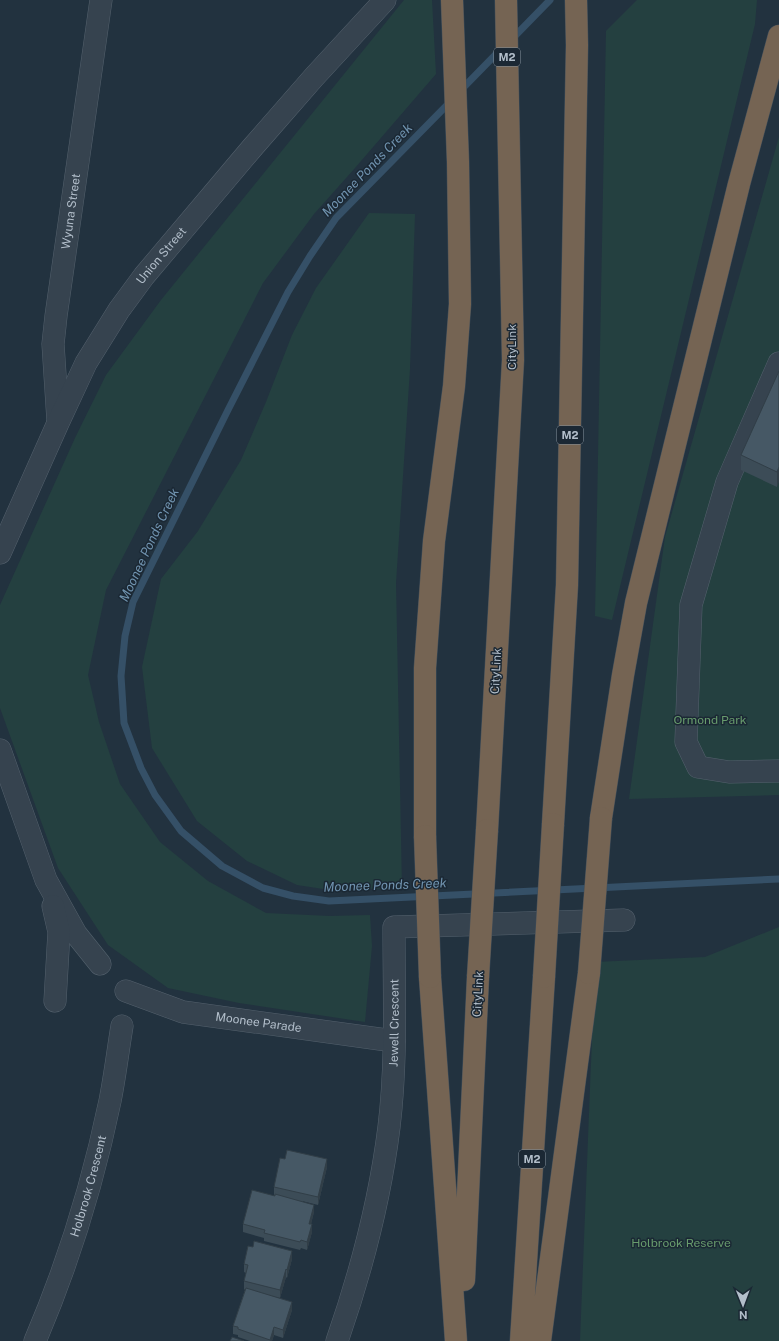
<svg xmlns="http://www.w3.org/2000/svg" width="779" height="1341" font-family="'Public Sans',sans-serif">
<style>
.green{fill:#244040}
.lines{fill:none;stroke-linecap:round;stroke-linejoin:round}
.stream{stroke:#355067;stroke-width:7}
.minor-casing{stroke:#54616d;stroke-width:23}
.highway-casing{stroke:#414e5a;stroke-width:23}
.minor{stroke:#36434f;stroke-width:22}
.highway{stroke:#756453;stroke-width:22}
.highway-bridge-casing{stroke:#414e5a;stroke-width:23;stroke-linecap:butt}
.highway-bridge{stroke:#756453;stroke-width:22}
.wall{fill:#3c4c57}
.shaded-wall{fill:#313e47}
.building{fill:#465865;stroke:#313e47}
.labels{text-anchor:middle;dominant-baseline:central;stroke-width:3;stroke-linejoin:round;paint-order:stroke}
.shield{fill:#1b2834;stroke:#85919d;stroke-width:1}
.shield-label{font-size:11px;font-weight:bold;fill:#b2beca}
.street-label{font-size:12px;fill:#b2beca;stroke:#1b2834}
.park-label{font-size:12px;fill:#689c6d;stroke:#1b2834}
.water-label{font-size:13px;font-style:italic;fill:#7093af;stroke:#1b2834}
</style>
<rect width="100%" height="100%" fill="#22323f"/>
<path class="green" d="M404,0H432L436,74L355,168L314,214L263,283L106,590L88,675L99,722L120,784L160,842L208,881L266,913L330,916L370,915L372,946L365,1022L239,1003L168,988L108,945L58,868L0,708V605L75,438L106,375L161,300Z
M637,0H757L755,24L612,620L595,616L606,31Z
M779,137V795L629,799L665,537Z
M369,213L415,214L410,369L396,583L402,888L330,890L297,885L247,861L197,821L152,748L142,667L161,579L198,531L241,460L266,402L292,335L316,288Z
M779,927V1341H580L595,962L705,957Z"/>
<g class="lines">
<path class="stream" d="M511,40L550,0
M460,91L502,48
M452,100L336,218L310,256L288,292L228,410L133,602L125,636L121,676L124,723L141,768L155,795L181,831L222,866L263,888L293,896L329,901L779,879"/>
<g class="minor-casing">
<g id="minor">
<path d="M779,363L727,482L691,605L686,742L698,767L729,772L779,771"/>
<path id="s1" d="M58,421L53,344L56,316L101,0"/>
<path id="s2" d="M0,553L58,423L86,363L119,310L144,276L252,148L314,77L385,0"/>
<path d="M0,750L46,880L76,934L100,964"/>
<path d="M53,906L59,932L55,1001"/>
<path id="s3" d="M126,991L183,1012L394,1041"/>
<path id="s4" d="M35,1341C68,1264 93,1183 110,1101C115,1076 118,1050 122,1026"/>
<path id="s5" d="M337,1341C361,1272 380,1200 389,1127C397,1061 394,994 394,927L624,920"/>
</g>
</g>
<g class="highway-casing">
<path id="highway" d="M601,818L623,675L636,603L739,184L779,36
M553,824L567,585L577,45L576,0
M487,830L513,360L506,0
M425,836V668L434,541L454,386L460,304L458,162L452,0
M430,977L456,1341
M464,1280L478,977
M521,1341L544,977
M540,1341L589,973"/>
</g>
<use href="#minor" class="minor"/>
<use href="#highway" class="highway"/>
<g class="highway-bridge-casing">
<path id="highway-bridge" d="M425,836L430,977
M589,973L601,818
M478,977L487,830
M544,977L553,824"/>
</g>
<use href="#highway-bridge" class="highway-bridge"/>
</g>
<path class="wall" d="M779,371L777,487L741,470V455Z
M327,1167L318,1205L302,1201L314,1212L311,1224L312,1232L307,1250L301,1248L300,1250L264,1241V1238L243,1232V1224L275,1196L274,1195V1187Z
M292,1259L287,1278L286,1277L280,1298L271,1296L292,1310L283,1338L274,1335L272,1341H250L238,1337V1335L233,1334V1326L245,1290L244,1289V1281L246,1273L244,1272V1264Z"/>
<path class="shaded-wall" d="M779,467V482L777,487V472Z
M327,1159V1167L318,1205V1197Z
M314,1205V1212L309,1232V1224Z
M312,1224V1232L307,1250V1242Z
M292,1251V1259L287,1278V1270Z
M286,1269V1277L280,1298V1290Z
M292,1302V1310L283,1338V1330Z
M274,1327V1335L272,1341H270Z"/>
<path class="building" d="M779,371V467L777,472L741,455Z
M287,1150L327,1159L318,1197L274,1187L280,1158L285,1159Z
M252,1190L275,1196V1194L314,1205L309,1224H312L307,1242L301,1240L300,1242L264,1233L265,1230L243,1224Z
M254,1241L292,1251L287,1270L286,1269L280,1290L244,1281L248,1265L244,1264L248,1246L253,1247Z
M246,1288L292,1302L283,1330L274,1327L270,1340L238,1329V1327L233,1326Z
M232,1337L244,1341H230Z"/>
<g class="labels">
<g class="shield">
<rect x="494" y="48" width="26" height="18" rx="3"/>
<rect x="557" y="426" width="26" height="18" rx="3"/>
<rect x="519" y="1150" width="26" height="18" rx="3"/>
</g>
<g class="shield-label">
<text x="507" y="57">M2</text>
<text x="570" y="435">M2</text>
<text x="532" y="1159">M2</text>
</g>
<g class="street-label">
<text stroke="none"><textPath href="#s1" startOffset="211">Wyuna Street</textPath></text>
<text stroke="none"><textPath href="#s2" startOffset="340">Union Street</textPath></text>
<text transform="translate(512 347) rotate(-90)">CityLink</text>
<text transform="translate(496 671) rotate(-87)">CityLink</text>
<text transform="translate(478 994) rotate(-87)">CityLink</text>
<text stroke="none"><textPath href="#s3" startOffset="137">Moonee Parade</textPath></text>
<text stroke="none"><textPath href="#s5" startOffset="325">Jewell Crescent</textPath></text>
<text stroke="none"><textPath href="#s4" startOffset="164">Holbrook Crescent</textPath></text>
</g>
<g class="park-label">
<text x="710" y="720">Ormond Park</text>
<text x="681" y="1243">Holbrook Reserve</text>
</g>
<g class="water-label">
<text transform="translate(367 170) rotate(-46)">Moonee Ponds Creek</text>
<text transform="translate(149 545) rotate(-65)">Moonee Ponds Creek</text>
<text transform="translate(385 885) rotate(-2)">Moonee Ponds Creek</text>
</g>
</g>
<g transform="translate(743 1305) rotate(179)" stroke="#1b2834" stroke-width="3" paint-order="stroke">
<path d="M0-3L7 15L0 10L-7 15Z" fill="#b2beca"/>
<text y="-6" font-size="11" font-weight="bold" text-anchor="middle" fill="#b2beca">N</text>
</g>
</svg>
